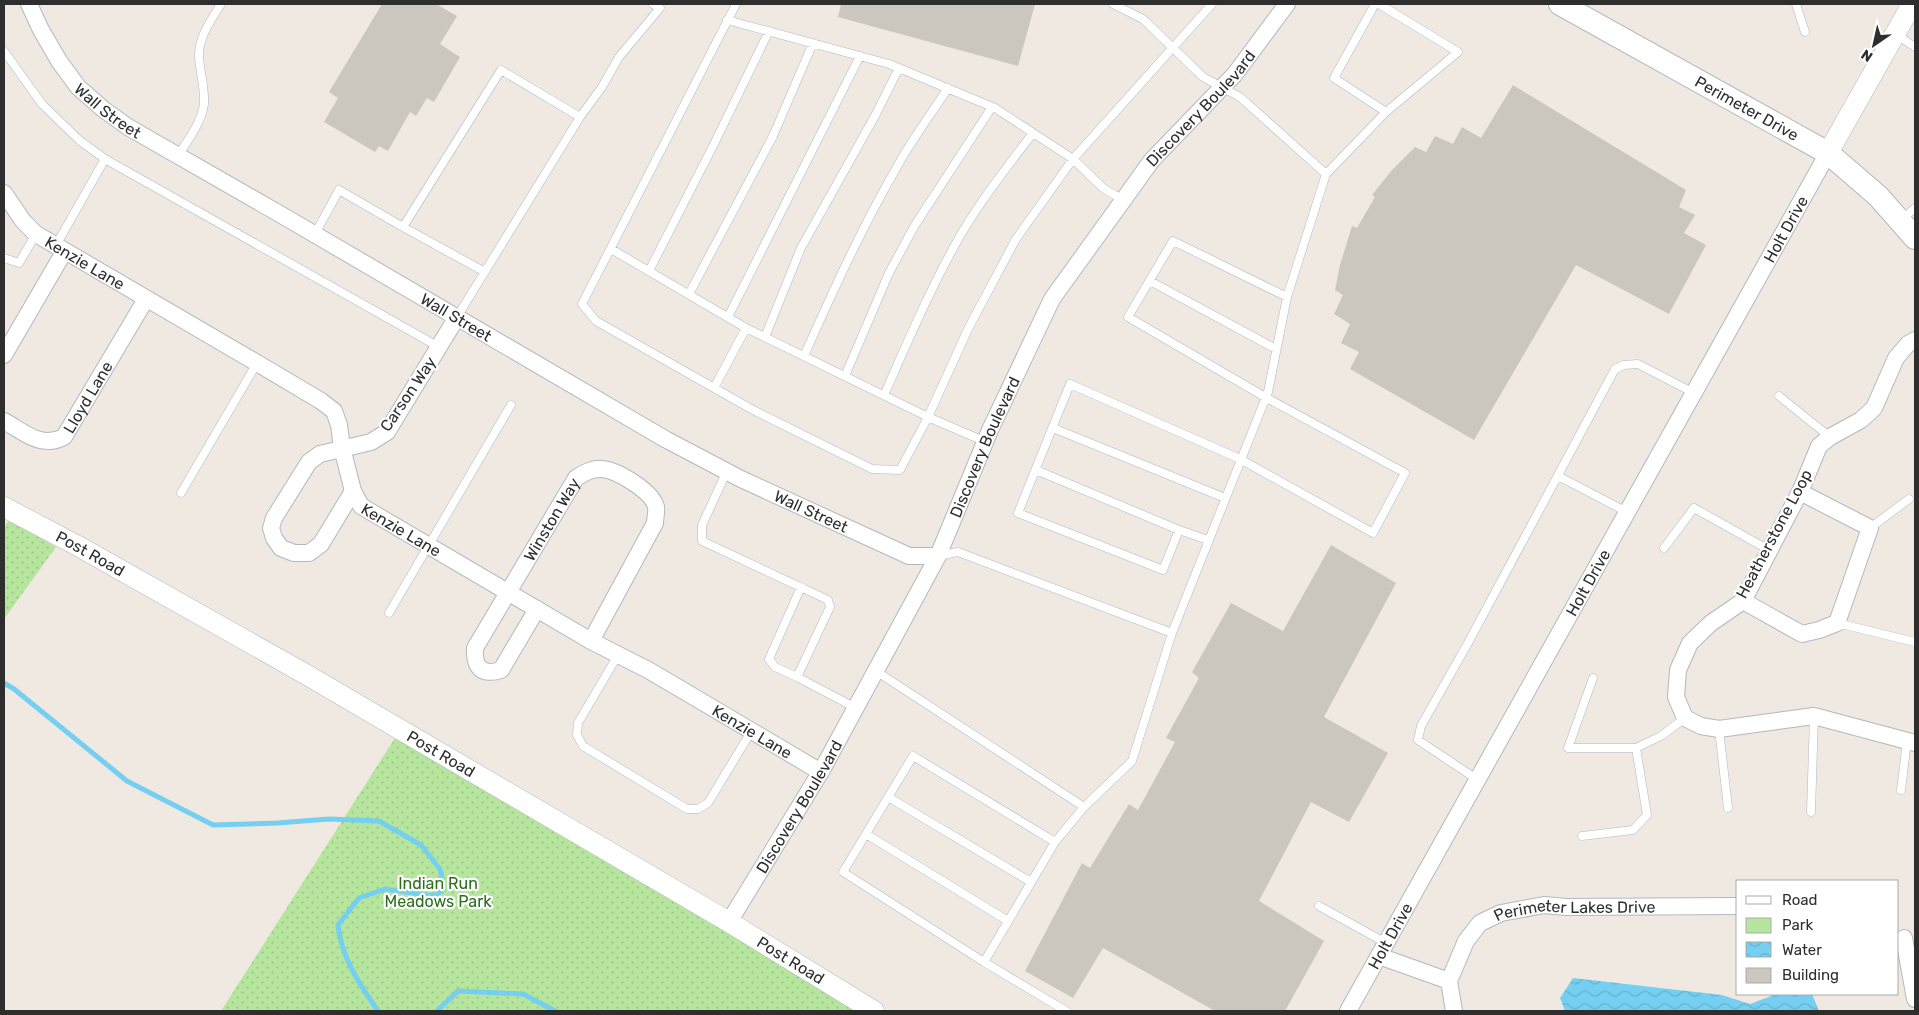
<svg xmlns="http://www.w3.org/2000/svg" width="1919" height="1015" font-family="Rubik,sans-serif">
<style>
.green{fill:url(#green-dots)}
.water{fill:url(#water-waves)}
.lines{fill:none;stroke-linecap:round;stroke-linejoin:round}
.stream{stroke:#75cff0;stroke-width:5}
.building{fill:#cbc7bf}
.service-casing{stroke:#b4b7c1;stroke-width:9}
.minor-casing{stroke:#b4b7c1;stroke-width:18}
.tertiary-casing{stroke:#b4b7c1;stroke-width:21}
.secondary-casing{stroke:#b4b7c1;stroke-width:24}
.service{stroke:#fff;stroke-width:8}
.minor{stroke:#fff;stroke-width:16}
.tertiary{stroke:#fff;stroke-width:20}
.secondary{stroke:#fff;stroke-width:22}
.labels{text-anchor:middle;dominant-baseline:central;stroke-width:4.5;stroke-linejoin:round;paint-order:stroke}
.street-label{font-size:16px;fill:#2e2e2e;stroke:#fff}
.park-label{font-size:16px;fill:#2c6e1b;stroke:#fff}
</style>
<defs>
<pattern id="green-dots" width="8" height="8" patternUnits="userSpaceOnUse" patternTransform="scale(1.25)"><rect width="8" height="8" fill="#b6e59e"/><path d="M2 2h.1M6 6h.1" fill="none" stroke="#9dc588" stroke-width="1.8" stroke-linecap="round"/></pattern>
<pattern id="water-waves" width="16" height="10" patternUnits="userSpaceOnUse" patternTransform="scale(1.25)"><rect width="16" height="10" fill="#75cff0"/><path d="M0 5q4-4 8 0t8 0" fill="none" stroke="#66b2ce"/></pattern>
</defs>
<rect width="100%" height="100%" fill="#efe9e1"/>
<path class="green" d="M9,520L56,547L4,619V527Z
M400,730L871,1011H221Z"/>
<path class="water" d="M1573,978L1722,995L1750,1004L1771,996L1772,994H1812L1819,1011H1565L1560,998Z"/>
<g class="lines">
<path class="stream" d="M4,683L14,689L127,781L213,825L277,823L329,819L379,821L421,845L440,869L444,889L434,896L385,889L359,898L338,925C341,957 360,985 378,1011
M437,1011L458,991L523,994L555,1011"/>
</g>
<path class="building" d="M382,4H436L457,16L440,44L460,57L434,102L427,98L416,116L410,112L388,151L379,146L375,152L324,122L338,98L329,92Z
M841,4H1035L1018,66L838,17Z
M1513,85L1686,190L1679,207L1695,215L1684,233L1706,245L1669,314L1576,265L1474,440L1350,369L1359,352L1341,343L1350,324L1334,314L1343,295L1335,290L1340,265L1352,226L1357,228L1375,197L1372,195L1392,170L1415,147L1426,152L1435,136L1453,144L1462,127L1481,138Z
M1331,545L1396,583L1324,717L1388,753L1349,822L1311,802L1259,901L1324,941L1285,1011H1215L1103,948L1073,998L1025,971L1082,863L1090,868L1129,804L1138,810L1175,742L1166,738L1199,678L1192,672L1231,603L1283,631Z"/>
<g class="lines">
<g class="service-casing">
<path id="service" d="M736,4L582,304L596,321L753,410L872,469L900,470L928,417L986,442
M1375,4L1334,78L1386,112
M1796,4L1805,32
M727,20L889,64L995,108L1073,159L1212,4
M1897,35L1915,47
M4,51L42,104L79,140L105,159L439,347
M580,117L602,87L619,57L660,8L653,4
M178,156C187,141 202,122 204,104C205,88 200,73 199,57C198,38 211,20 221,4
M1326,174L1386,112L1458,52L1379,4
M1902,219L1915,208
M315,234L339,190L403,227
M55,247L105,159
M611,249L746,328
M4,258L19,263L36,234
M649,271L714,144L769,31
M1150,281L1276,349
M689,294L773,136L813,43
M457,317L580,117L501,70L403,227L485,272
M728,317L860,56
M765,337L801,248L876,114L899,68
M804,356C833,291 862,227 898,165C913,138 931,114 948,88
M845,376L889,273L915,225L992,107
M714,388L746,328L928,417L969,327L1016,239L1073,159L1103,188L1123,200
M884,395C908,341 931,287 960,236C981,200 1007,167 1033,133
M1779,396L1830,437
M1053,428L1225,498
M1036,470L1179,530
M727,471L702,525V541L828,600L830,607L797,677L856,708
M1558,476L1627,512
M181,493L257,363
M1870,528L1909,499
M1208,540L1179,530L1163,570L1018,513L1070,384L1240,459L1373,533L1405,473L1265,397L1128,317L1173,241L1287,297
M1664,548L1694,508L1769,550
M938,556L958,552L1172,633L1268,392L1287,297L1326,174L1240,97L1203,77L1143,19L1113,4
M389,613L511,405
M1837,623L1915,642
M618,655L578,723L577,735L583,746L687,809H698L708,803L752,730
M876,671L1084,807L1132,761L1172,633
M797,677L775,667L769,659L801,587
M1593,678L1568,748H1636L1661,736L1685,718
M1719,729L1728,808
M1478,780L1418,740L1421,726L1468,643L1615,369L1624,365L1638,364L1694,393
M1901,790L1907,741
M888,797L1031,882
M1811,812L1814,716
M866,834L1008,921
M1582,836L1633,830L1647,815L1636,748
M1319,906L1386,943
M984,962L843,872L913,756L1055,842
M1066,1011L984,962L1055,842L1084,807"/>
</g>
<g class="minor-casing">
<g id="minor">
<path id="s1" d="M29,4L41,30L59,61L78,87L103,109L128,127L285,217L665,439L741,479L909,556H938"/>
<path id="s2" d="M4,193L23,221L36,234L257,363L321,401L334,411L339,425L342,448L353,491L361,506L591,641L650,671L821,772"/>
<path d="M1915,340L1908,344L1896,358L1874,408L1861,420L1830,437L1819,446L1800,492L1743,601L1711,623L1690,643L1678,670L1676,697L1685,718L1701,726L1719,729L1814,716L1915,743"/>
<path d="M4,355L64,252"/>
<path id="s3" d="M4,421C24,432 41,449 64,437L146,299"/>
<path d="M353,491L321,544L309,553H294L281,548L274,538L271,528L274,518L309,462L320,454L371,442L387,432L457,317"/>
<path d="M1743,601L1802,634L1819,630L1837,623L1870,528L1800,492"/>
<path id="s4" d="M537,609L501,670C481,676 474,667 475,648L576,478C584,473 592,468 602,469C617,470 652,491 656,507C657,511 655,518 655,523L591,641"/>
<path id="s5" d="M729,922L823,768L938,556L990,430L1052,299L1152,160L1235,74L1287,4"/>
<path d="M1904,938L1915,999"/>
<path d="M1379,956L1449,981"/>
<path id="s6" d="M1348,1011L1828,153"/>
<path id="s7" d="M1454,1011L1449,981L1466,941L1480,923L1501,913L1544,905L1566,907L1738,906"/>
</g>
</g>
<g class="tertiary-casing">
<g id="tertiary">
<path d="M1828,153L1912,4"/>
<path id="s8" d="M4,507L78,546L307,675L729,922L874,1011"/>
</g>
</g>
<g class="secondary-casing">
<g id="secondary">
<path id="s9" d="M1560,4L1828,153L1878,196L1915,238"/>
</g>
</g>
<use href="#service" class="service"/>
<use href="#minor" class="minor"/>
<use href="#tertiary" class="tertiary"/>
<use href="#secondary" class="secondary"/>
</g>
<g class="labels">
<g class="street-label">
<text stroke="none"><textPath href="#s5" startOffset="945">Discovery Boulevard</textPath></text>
<text stroke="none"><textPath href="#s9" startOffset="214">Perimeter Drive</textPath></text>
<text stroke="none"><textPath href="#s1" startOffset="135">Wall Street</textPath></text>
<text stroke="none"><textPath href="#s6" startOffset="896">Holt Drive</textPath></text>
<text stroke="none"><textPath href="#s2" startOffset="109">Kenzie Lane</textPath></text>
<text stroke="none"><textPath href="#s1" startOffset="540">Wall Street</textPath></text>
<text transform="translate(408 394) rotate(-56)">Carson Way</text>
<text stroke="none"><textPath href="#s3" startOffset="112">Lloyd Lane</textPath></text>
<text stroke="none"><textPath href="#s5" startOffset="540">Discovery Boulevard</textPath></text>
<text stroke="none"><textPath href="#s1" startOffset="945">Wall Street</textPath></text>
<text stroke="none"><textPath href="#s4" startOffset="264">Winston Way</textPath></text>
<text stroke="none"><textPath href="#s2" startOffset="545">Kenzie Lane</textPath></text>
<text transform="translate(1774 534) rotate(-62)">Heatherstone Loop</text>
<text stroke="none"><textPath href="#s8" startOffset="98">Post Road</textPath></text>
<text stroke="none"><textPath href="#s6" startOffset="491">Holt Drive</textPath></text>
<text stroke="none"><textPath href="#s2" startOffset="950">Kenzie Lane</textPath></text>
<text stroke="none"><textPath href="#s8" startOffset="502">Post Road</textPath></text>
<text stroke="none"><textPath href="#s5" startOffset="135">Discovery Boulevard</textPath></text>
<text stroke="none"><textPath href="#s7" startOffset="194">Perimeter Lakes Drive</textPath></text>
<text stroke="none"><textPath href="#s6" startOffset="86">Holt Drive</textPath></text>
<text stroke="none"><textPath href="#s8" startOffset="908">Post Road</textPath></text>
</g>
<g class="park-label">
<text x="438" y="883">Indian Run<tspan x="438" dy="18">Meadows Park</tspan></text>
</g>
</g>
<rect width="1919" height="1015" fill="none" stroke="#2e2e2e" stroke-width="10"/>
<rect x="1736" y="880" width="162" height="115" fill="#ffffff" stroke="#ababab"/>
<rect x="1746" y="896" width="25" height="8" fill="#ffffff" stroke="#ababab"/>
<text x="1782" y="905" font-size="15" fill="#2e2e2e">Road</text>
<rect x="1746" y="918" width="25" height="15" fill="#b6e59e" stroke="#ababab"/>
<text x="1782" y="930" font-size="15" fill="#2e2e2e">Park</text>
<rect x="1746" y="942" width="25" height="15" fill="url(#water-waves)" stroke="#ababab"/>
<text x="1782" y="955" font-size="15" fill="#2e2e2e">Water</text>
<rect x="1746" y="968" width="25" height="15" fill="#cbc7bf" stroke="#ababab"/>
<text x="1782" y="980" font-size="15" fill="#2e2e2e">Building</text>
<g transform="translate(1874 45) rotate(214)" stroke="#ffffff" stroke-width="4" paint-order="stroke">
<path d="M0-4L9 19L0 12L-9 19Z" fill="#2e2e2e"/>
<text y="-8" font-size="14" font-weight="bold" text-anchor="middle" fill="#2e2e2e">N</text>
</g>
</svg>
